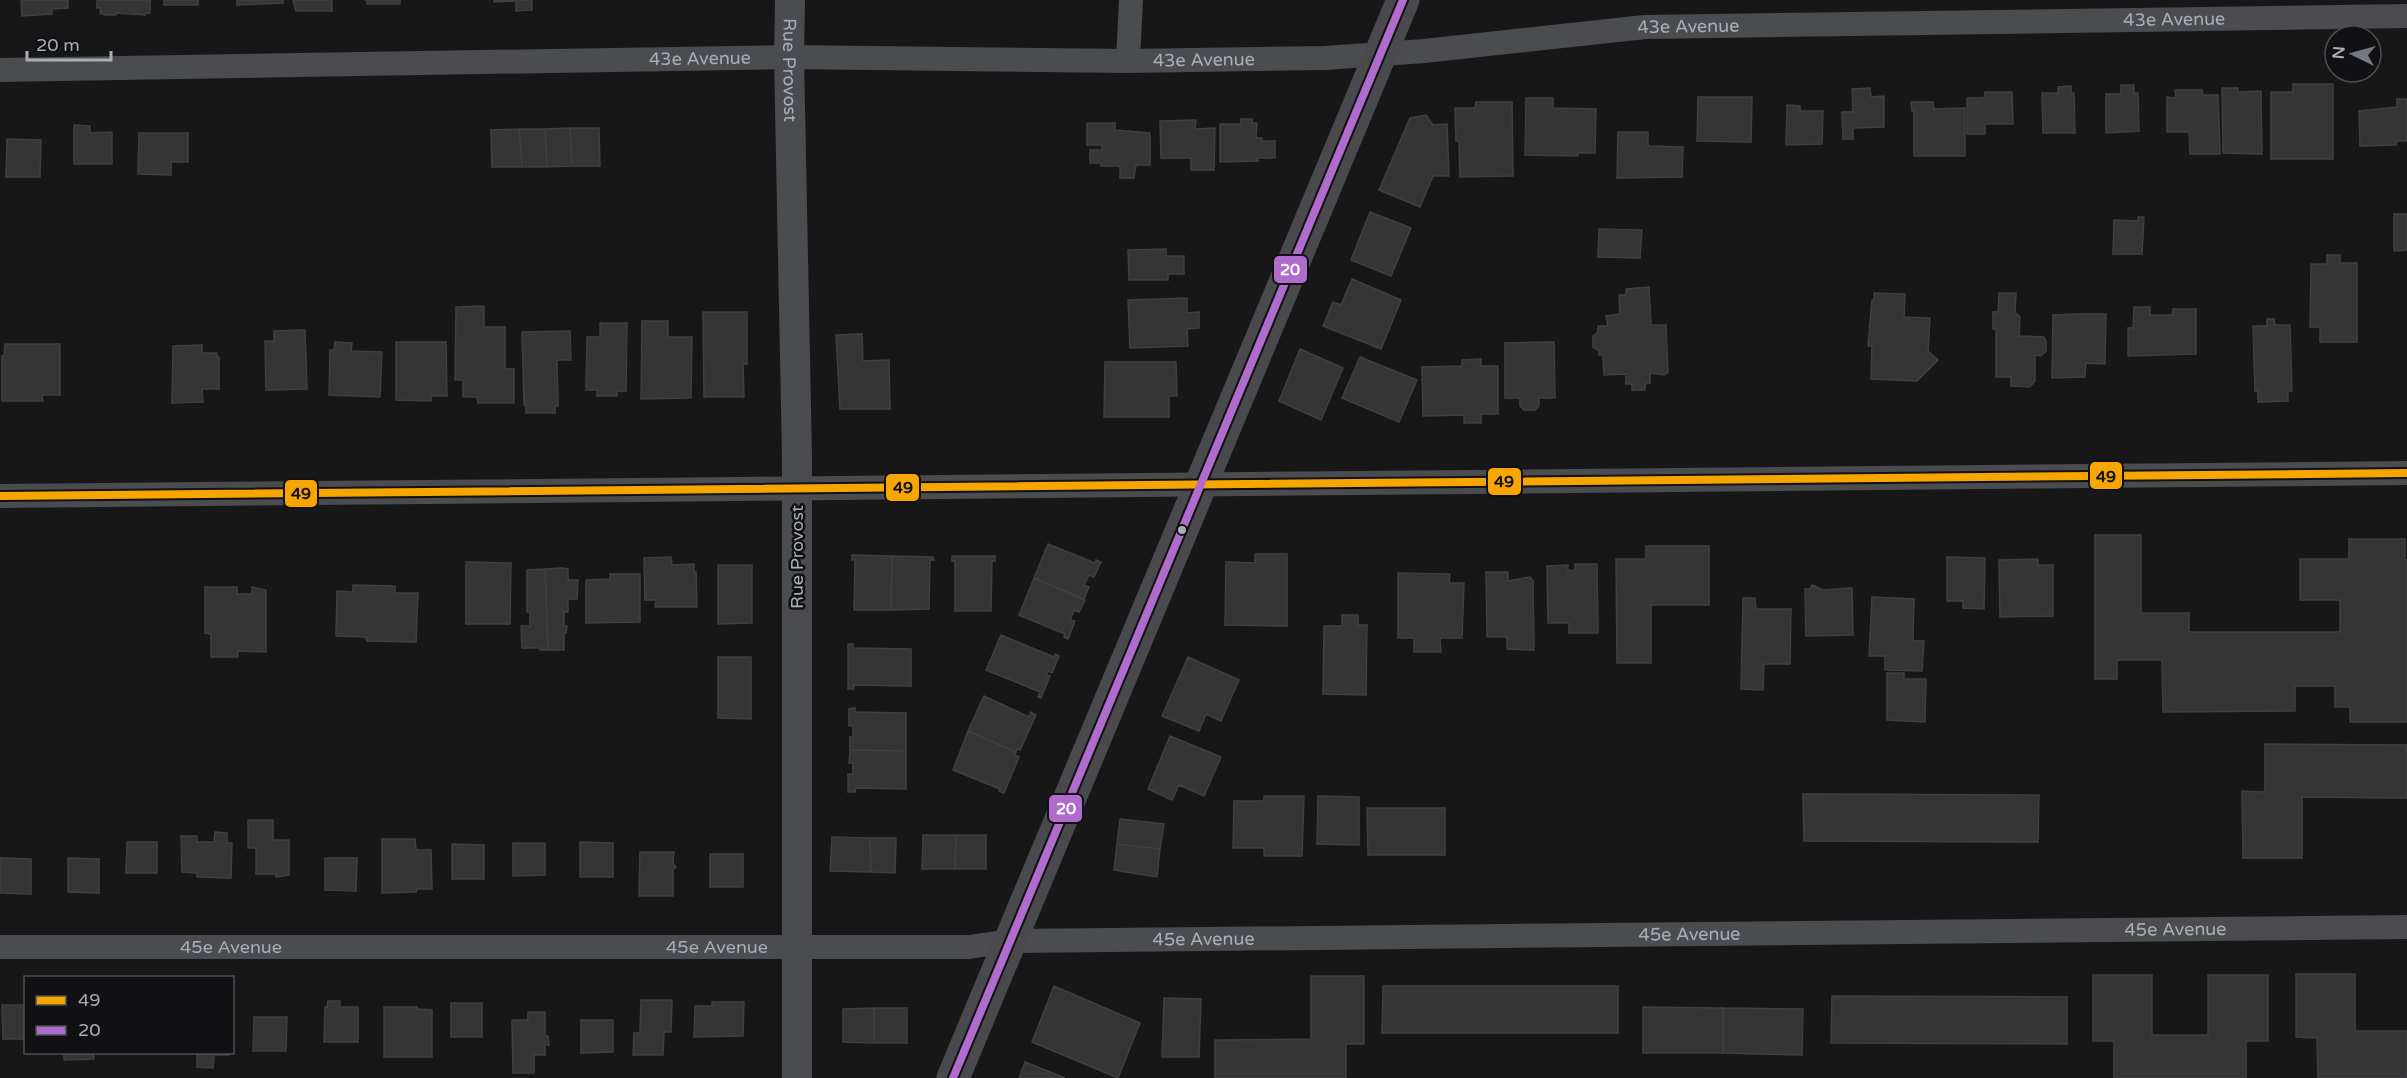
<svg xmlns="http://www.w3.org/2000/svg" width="2407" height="1078" font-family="'Varela Round',sans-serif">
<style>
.building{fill:#353536;stroke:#3f4043;stroke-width:1.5}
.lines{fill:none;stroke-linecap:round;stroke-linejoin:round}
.minor{stroke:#4b4c50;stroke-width:24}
.tertiary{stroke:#4b4c50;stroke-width:30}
.secondary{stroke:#4a4a4e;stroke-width:33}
.bus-1-casing{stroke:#111113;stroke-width:12}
.bus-2-casing{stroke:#111113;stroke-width:12}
.bus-1{stroke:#f7a600;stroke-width:8}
.bus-2{stroke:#b06ccc;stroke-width:8}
.bus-dot{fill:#a8adb8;stroke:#111113;stroke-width:2}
.labels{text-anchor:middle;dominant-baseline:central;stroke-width:5;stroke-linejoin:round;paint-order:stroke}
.street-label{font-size:18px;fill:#a8adb8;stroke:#111113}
.line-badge{stroke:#111113;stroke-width:2}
.badge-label{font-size:16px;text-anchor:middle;font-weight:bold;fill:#fff}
.pale-badge-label{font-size:16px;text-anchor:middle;font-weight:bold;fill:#111}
</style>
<rect width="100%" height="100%" fill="#171717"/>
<path class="building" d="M21,0H68V8L52,9V14L22,16Z
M100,0H150V13H146L145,15L116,13V15H105L100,13L101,8H97V1Z
M164,0H198V5H164Z
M237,0H283V3L237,5Z
M293,0H332V11H296Z
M364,0H400V4H367V0Z
M494,0H532V10L516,11V1L494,2Z
M2293,84H2333V159H2271V92H2293Z
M2121,85H2134V93H2138L2139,131L2106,133V94H2121Z
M2071,86V93H2074L2075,133H2043L2042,93H2058V87Z
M1870,88L1871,97L1884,96V127L1853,128V139H1843L1842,112H1853L1852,89Z
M2222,88H2238V92L2261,91L2262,154L2223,153Z
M2175,90H2202L2203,95H2218L2220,154H2190L2189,132H2167V97L2176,98Z
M1985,92H2012L2013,124H1985V134H1967V98H1984Z
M1698,97H1752L1751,142L1697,141Z
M1526,98H1553V108L1596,109L1595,153H1578V156L1525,155Z
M2397,99H2407V141H2397L2396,145L2360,146L2359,111L2397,107Z
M1476,102H1512L1513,176L1460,177L1459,141H1456L1455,108H1475Z
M1911,102H1933L1934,109L1965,108V156H1914V111H1912Z
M1787,105L1800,106V111H1823L1822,144L1786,145Z
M1426,115L1433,125L1447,124L1449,176H1433L1420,207L1379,190L1410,118Z
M1241,119H1252V123H1257L1256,138H1262V141H1275V158H1257L1258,161L1220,162V124H1241Z
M1196,120L1195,129L1215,128L1214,170H1191V158H1161L1160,121Z
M1087,123H1115V130L1150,133V165H1136L1134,178H1120V166H1101V163H1090V150H1102V145H1087Z
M74,125L90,126V133L112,132V164H74Z
M570,128L572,166L547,167L545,129Z
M570,128H599L600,166H572Z
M519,129L522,167H492L491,130Z
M519,129H545L547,167H522Z
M1618,132H1648V146L1683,147L1682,177L1617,178Z
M139,133H188V162H171V175L138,174Z
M7,139L41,140L40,177H6Z
M1370,212L1411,228L1391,276L1351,260Z
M2394,214H2407V250L2394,251Z
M2138,217H2144L2142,254H2113L2114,220L2138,221Z
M1599,229L1642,230L1640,258L1598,257Z
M1166,249V256H1184V274H1168V280H1129L1128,250Z
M2327,255H2340V263H2357V342H2320V327H2310L2311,264H2327Z
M1352,279L1401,300L1381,349L1323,326L1333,302L1341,305Z
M1649,287L1651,325H1666L1668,372L1665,375L1650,373V383L1645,384V390H1632V384H1626V374L1604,375L1603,355H1599V351L1593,347V336L1598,332V326H1608L1606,316L1620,314L1619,295H1626V289Z
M1874,293L1905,294L1904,317L1930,318L1928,351L1938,360L1917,381L1871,379L1872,346H1868L1872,300H1874Z
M1999,293H2016L2015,312L2020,317L2019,336L2044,337L2046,341V351L2041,356L2035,355V381L2030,387L2011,386V377H1996V329H1993V312H1998Z
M1187,298V313L1199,312V328L1187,329L1188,346L1130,348L1128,300Z
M484,306V327H505V369H514V403H478L477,397H463V380H455L456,307Z
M2134,307H2150V315H2172L2173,309H2196V354L2128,356V328H2133Z
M703,312H747V364H743L744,397H704Z
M2080,314H2106L2105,364L2086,363L2085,377L2052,378L2053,315Z
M2267,319H2274L2275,325H2290L2292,391H2288V401L2258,402V391H2255L2253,326H2267Z
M642,321H668V337H692L691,398L641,399Z
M600,323H627L626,391H617V396H597V390H586L587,337H600Z
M305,330L307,389L266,390L265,341H274V331Z
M570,331L571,360H557L558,406H555V413H526V404L524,405L522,332Z
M862,334L863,361L889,360L890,409H840L836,335Z
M335,342L352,343L351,351L382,352L380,397L329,395L330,350H334Z
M396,342H446L447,396H431V401L396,400Z
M1554,342L1555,398H1539V406L1535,410H1524L1520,406V398H1505V343Z
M5,344H60V395H42L43,401H2V356H4Z
M202,345V353H217V357H219V389H202L203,402L172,403L173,346Z
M1300,349L1343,368L1321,420L1279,401Z
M1360,357L1417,380L1399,422L1342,398Z
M1481,359V366H1498V414H1481V423H1464V415L1423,416L1422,367L1462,366V360Z
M1105,362H1176L1177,396H1169V417H1104Z
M2095,535H2141V613H2189V632H2340V600H2300V559H2349V539H2405V560H2407V722H2350V707H2335V686H2295V711L2163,712L2162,660H2117V679H2095Z
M1048,544L1095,563L1096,560L1101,562L1094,577L1089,575L1084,585L1089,587L1084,599L1034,578Z
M1646,546H1709V605H1651V663H1617L1616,559H1646Z
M1255,554H1287V626L1225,625L1226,562L1255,563Z
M852,555L892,556L891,610H854L855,560H852Z
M892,556L933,557L934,560H930L929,609L891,610Z
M952,556H995V561H992L991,611H955V561H952Z
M671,557L672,565L694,564V572H696L697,607H655L656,600H645L644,558Z
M1947,557L1985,558L1984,609L1963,608V601H1947Z
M2038,559V565H2053V616L2000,617L1999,560Z
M466,562L511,563L510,624H466Z
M1575,564H1597L1598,633H1569V623H1548L1547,566L1568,565V571L1575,570Z
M718,565H752V623L718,624Z
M562,568L568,569V580H578L577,599H568V612H564V626H567L566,633H564V650H548L545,569Z
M545,569L548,650H540V648H522L521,626H530V612H527V570Z
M1486,572H1508V581L1530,577L1533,581L1534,650L1507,649V637H1487Z
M1398,573L1450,574L1449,583H1464L1462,638H1440L1441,652H1414V638H1398Z
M610,574H640V622L586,623V580L610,579Z
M1034,578L1085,600L1079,612L1074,610L1070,620L1075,621L1068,639L1064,637L1065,634L1019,615Z
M353,585L395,586V593H418L416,642L367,641L366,637L336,636L337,591L353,592Z
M1812,585L1823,590L1852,588L1853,635L1806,636L1805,589H1810Z
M205,587H237V594H252V587L266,590V652L238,651V657H211V634L205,633Z
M1872,597L1914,599L1913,641H1924L1922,671L1885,670V656H1869Z
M1743,598H1755L1756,609H1791L1790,664H1764L1763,690L1741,689Z
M1342,615H1358V625H1367L1366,695L1323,694L1324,626H1342Z
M1001,635L1054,657L1055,654L1059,656L1052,673L1048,671L1046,675L1050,676L1041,698L1038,697L1040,692L986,670Z
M848,644H853V648L911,649V686L854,685V689H848Z
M718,657H751V719L718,718Z
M1188,657L1239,680L1221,721L1206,714L1199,731L1162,716Z
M1887,673H1904V679H1926L1925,722L1887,720Z
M984,696L1029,717L1031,712L1036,715L1020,750L1017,749L1016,752L968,731Z
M855,708V712L906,713V751L850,750V737H853V726H849V709Z
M968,731L1016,752L1015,755L1019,757L1004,793L999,791L1000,789L953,770Z
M1170,736L1221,757L1204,796L1179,785L1172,800L1148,789Z
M2265,744L2407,745V798L2302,797V858H2243L2242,791L2265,792Z
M850,750L906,751V789L856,788L855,792H848V774H853V763H849Z
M1803,794L2039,795L2038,842L1804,841Z
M1264,796H1304L1302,856H1264V848H1233L1234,801H1264Z
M1318,796L1359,797V845L1317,844Z
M1367,808H1445V855H1368Z
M1120,819L1164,824L1160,849L1117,844Z
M248,820H273V840H289V875L276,877V874H256V848H248Z
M215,832L227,833V843H232L231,878L197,877V873L182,872L181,836H197V842H214Z
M923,835H956L955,869H922Z
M956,835H986V869H955Z
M832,837L870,838L871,872L830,871Z
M870,838H896L895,873L871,872Z
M382,839H415L416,850H431L432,889H417L416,892L382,893Z
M127,842H157V873H126Z
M580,842L613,843V877H580Z
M513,843H545V875L513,876Z
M452,844L484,845V879H452Z
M1117,844L1160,849L1157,877L1114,870Z
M640,852H674L673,863L676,867L673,870V896H639Z
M710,854H743V887H710Z
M0,858L31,859V894L0,893Z
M68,858L99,859V893L68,892Z
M325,858H357L356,891L325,890Z
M2296,974H2355V1031H2407V1078H2318L2317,1038L2296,1037Z
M2093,975H2152V1035H2208V975H2268V1041H2246V1078H2114V1041H2093Z
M1311,976H1364V1044H1346V1078H1215V1040L1311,1039Z
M1054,986L1140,1023L1118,1078L1032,1042Z
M1383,986H1618V1033H1382Z
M1832,996L2067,997V1044L1831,1043Z
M1164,998L1201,999L1199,1057H1162Z
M641,1000H672L671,1032H664L663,1055H633L634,1033H640Z
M328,1001H340V1007H358V1042H324L325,1007H327Z
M712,1002H744L743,1036L694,1037L695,1006H712Z
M451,1003H482V1037H451Z
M2,1005H26V1039H3Z
M384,1007H417V1009L432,1010V1057H384Z
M1643,1007L1723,1008V1053H1643Z
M874,1008H907V1043H874Z
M874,1008V1043L843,1042V1009Z
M1723,1008L1803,1009L1802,1055L1723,1053Z
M528,1012H545V1036H548L549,1045H545V1055H534V1073H513L512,1020H528Z
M254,1017H287L286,1051H253Z
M581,1020H613V1052L581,1053Z
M64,1052H94V1059L64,1060Z
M197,1052H229V1055H214L213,1068L197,1067Z
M1025,1062L1065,1078H1019Z"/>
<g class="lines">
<g class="minor">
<path d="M1128,61L1131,0"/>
<path id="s1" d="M0,70L789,57L1128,61L1325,58L1424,51L1645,27L2407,16"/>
<path d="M0,496L2407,473"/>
<path id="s2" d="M0,947H969L1010,941L2407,927"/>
</g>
<path class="tertiary" id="s3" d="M790,0L789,57L797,457V1078"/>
<path class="secondary" d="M953,1078L1403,0"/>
<g class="bus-1-casing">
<path id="bus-1" d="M0,496L2407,473"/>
</g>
<g class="bus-2-casing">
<path id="bus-2" d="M953,1078L1403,0"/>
</g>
<use href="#bus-1" class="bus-1"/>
<use href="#bus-2" class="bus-2"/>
</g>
<circle class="bus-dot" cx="1182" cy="530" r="5"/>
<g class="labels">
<g class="street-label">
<text stroke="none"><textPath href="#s1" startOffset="2176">43e Avenue</textPath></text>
<text stroke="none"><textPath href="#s1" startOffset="1690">43e Avenue</textPath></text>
<text stroke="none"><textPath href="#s1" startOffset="700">43e Avenue</textPath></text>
<text stroke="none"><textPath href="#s1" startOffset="1204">43e Avenue</textPath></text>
<text stroke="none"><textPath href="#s3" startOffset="70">Rue Provost</textPath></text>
<text transform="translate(797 557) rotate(-90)">Rue Provost</text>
<text stroke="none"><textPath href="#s2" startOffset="2176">45e Avenue</textPath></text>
<text stroke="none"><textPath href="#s2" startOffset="1690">45e Avenue</textPath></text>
<text stroke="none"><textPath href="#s2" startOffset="1204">45e Avenue</textPath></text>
<text stroke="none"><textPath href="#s2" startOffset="231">45e Avenue</textPath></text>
<text stroke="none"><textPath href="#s2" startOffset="717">45e Avenue</textPath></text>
</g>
</g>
<g class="line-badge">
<rect x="1273" y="255" width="35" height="29" rx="6" fill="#b06ccc"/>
<rect x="2089" y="461" width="34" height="29" rx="6" fill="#f7a600"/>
<rect x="1487" y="467" width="35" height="29" rx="6" fill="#f7a600"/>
<rect x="885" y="473" width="35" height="29" rx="6" fill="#f7a600"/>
<rect x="284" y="479" width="34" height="29" rx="6" fill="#f7a600"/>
<rect x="1048" y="794" width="35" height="29" rx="6" fill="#b06ccc"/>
</g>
<g class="badge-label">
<text x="1290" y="275">20</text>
<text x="1066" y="814">20</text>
</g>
<g class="pale-badge-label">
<text x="2106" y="482">49</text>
<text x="1504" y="487">49</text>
<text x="903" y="493">49</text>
<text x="301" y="499">49</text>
</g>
<rect x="24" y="976" width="210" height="78" fill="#111113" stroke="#4d4f55" stroke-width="1.5"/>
<rect x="36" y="996" width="30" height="9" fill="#f7a600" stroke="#4d4f55" stroke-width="1.5"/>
<text x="78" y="1006" font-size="18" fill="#a8adb8">49</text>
<rect x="36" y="1026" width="30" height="9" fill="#b06ccc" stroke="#4d4f55" stroke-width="1.5"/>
<text x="78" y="1036" font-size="18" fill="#a8adb8">20</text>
<g transform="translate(2353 54) rotate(275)"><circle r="28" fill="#111113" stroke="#4d4f55" stroke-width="1.5"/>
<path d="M0-4.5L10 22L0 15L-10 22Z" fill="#757880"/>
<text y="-9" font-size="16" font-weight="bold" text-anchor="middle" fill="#a8adb8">N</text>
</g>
<path d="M27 51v9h84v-9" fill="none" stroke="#a8adb8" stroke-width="3"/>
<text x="36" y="51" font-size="18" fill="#a8adb8" stroke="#111113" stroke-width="4.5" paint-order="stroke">20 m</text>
</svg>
